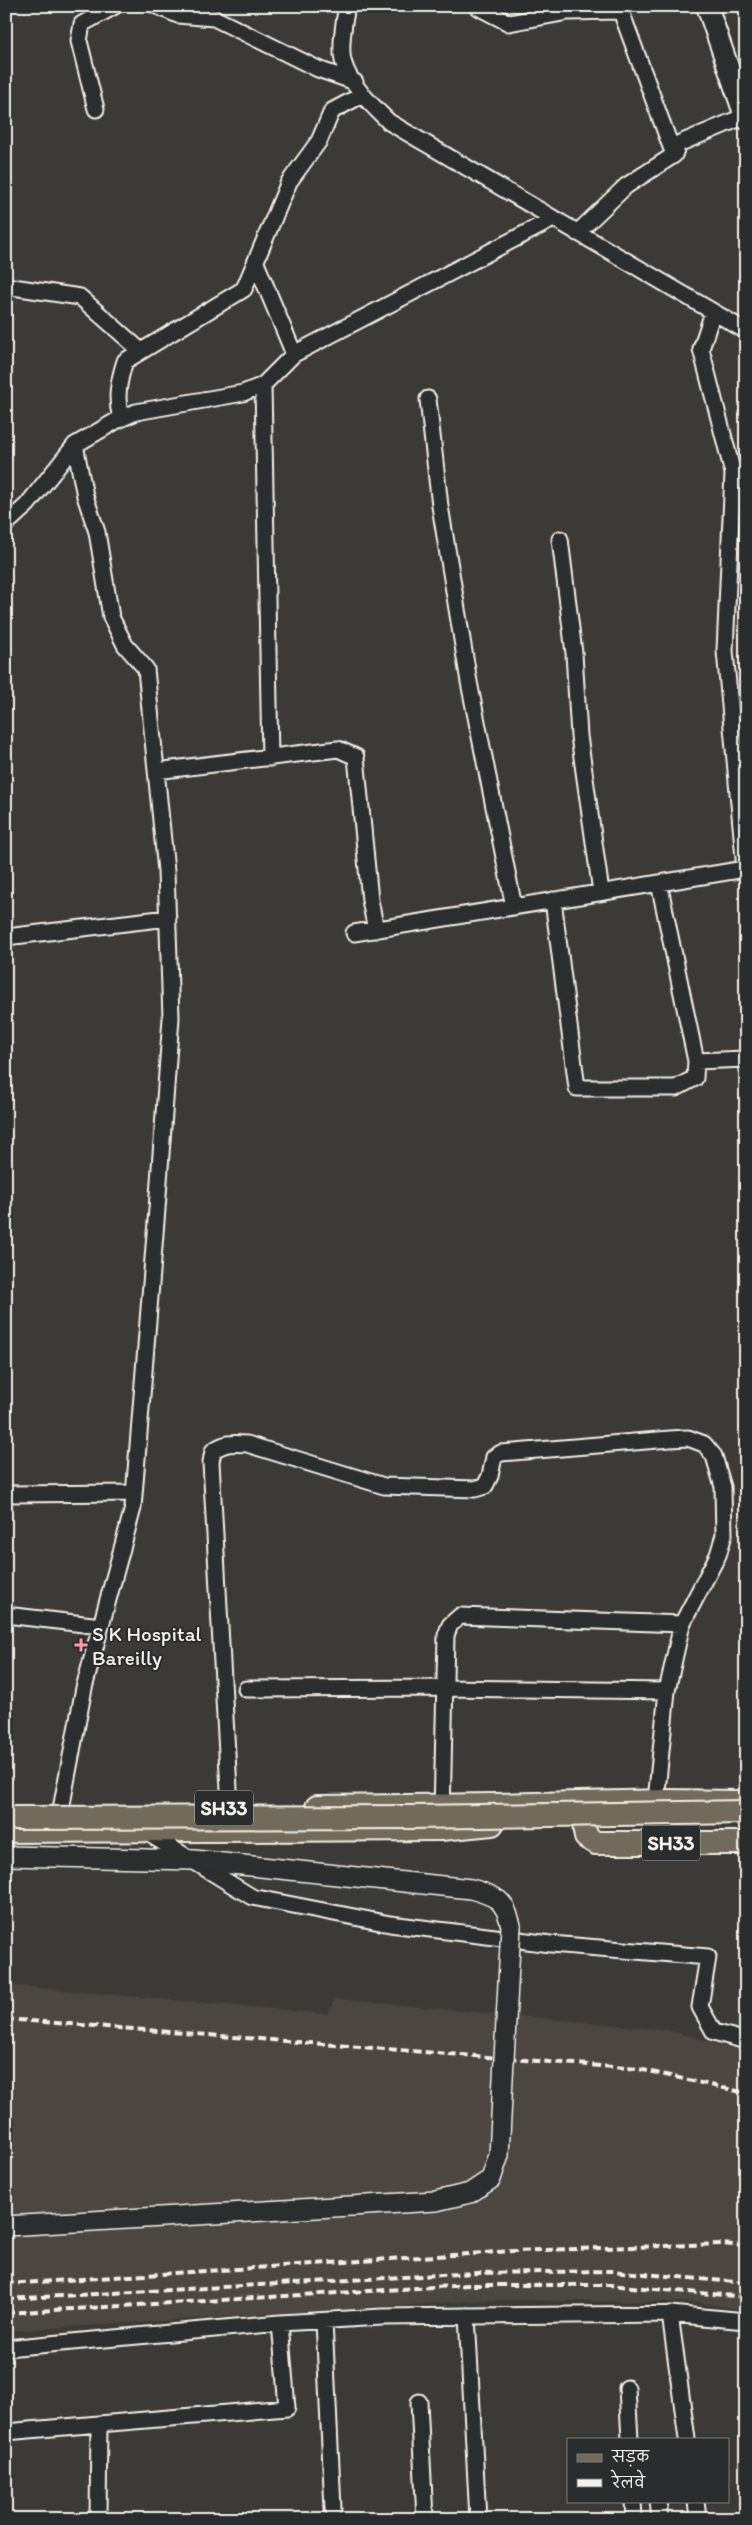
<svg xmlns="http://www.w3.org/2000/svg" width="752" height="2525" font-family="Itim,'Playpen Sans Deva',sans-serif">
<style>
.built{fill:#4b4640}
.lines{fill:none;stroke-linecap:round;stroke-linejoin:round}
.minor-casing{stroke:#f4f1e8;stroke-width:19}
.tertiary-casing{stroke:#f4f1e8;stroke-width:22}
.secondary-casing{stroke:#f4f1e8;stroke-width:24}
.primary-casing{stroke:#f4f1e8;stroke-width:26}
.minor{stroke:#2a2d2e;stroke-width:15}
.tertiary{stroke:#2a2d2e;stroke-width:19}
.secondary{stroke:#2a2d2e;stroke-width:20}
.primary{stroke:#726b5a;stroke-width:22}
.rail{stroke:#f4f1e8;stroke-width:4;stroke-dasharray:8 4;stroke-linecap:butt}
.tertiary-bridge-casing{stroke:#f4f1e8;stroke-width:22;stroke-linecap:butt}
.primary-bridge-casing{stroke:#f4f1e8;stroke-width:26;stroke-linecap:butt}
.tertiary-bridge{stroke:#2a2d2e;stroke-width:19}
.primary-bridge{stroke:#726b5a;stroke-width:22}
.poi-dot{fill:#ff9aa2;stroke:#2a2d2e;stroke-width:2}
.labels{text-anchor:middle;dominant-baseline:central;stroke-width:4;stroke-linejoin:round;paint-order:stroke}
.shield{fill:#2a2d2e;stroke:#b7b6b0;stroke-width:1}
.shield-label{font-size:20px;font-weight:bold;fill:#f4f1e8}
.poi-label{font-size:21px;fill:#f4f1e8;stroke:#2a2d2e;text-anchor:start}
</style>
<rect width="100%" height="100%" fill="#3c3a37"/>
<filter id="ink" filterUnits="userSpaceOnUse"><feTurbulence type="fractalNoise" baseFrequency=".02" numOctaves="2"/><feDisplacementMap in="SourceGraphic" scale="10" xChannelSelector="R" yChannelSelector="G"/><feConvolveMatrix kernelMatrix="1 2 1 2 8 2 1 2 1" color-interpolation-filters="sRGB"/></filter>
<g filter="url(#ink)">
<path class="built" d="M6,1985L327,2014L335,1999L667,2030L746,2052V2310L697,2302L486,2300L6,2331Z"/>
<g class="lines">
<g class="minor-casing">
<path id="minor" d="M157,6L178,15L214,18L318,69L355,82
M347,6C344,20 339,51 344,64C350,85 374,107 389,122L746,331
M476,6L509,23L568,12L619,11
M619,6L674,155
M96,109L79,41L82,24L115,6
M577,233L626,186L674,155L678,144L745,116
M256,263L294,354
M6,286L80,297L141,351
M713,312L701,349L733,473
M263,385L270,758
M428,399L440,506L469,682L514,907
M121,418C115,398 119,380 125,361L244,289L289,182L319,141L332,111L362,95
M6,524L27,505L75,445L116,421L136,412L243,393L263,385L294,354L553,219
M560,539L574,653L579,736L601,892
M156,771L338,749L356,757L370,900L376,930
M553,900L577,1088H676L695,1078L696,1061L659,883
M354,933L745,869L725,651L733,473L746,471
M6,937L168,918
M696,1061L746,1059
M6,1494L134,1493
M6,1615L101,1626
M246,1689L445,1688L667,1691
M230,1808L211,1462L213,1451C225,1442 233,1443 247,1444L384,1486L475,1489L485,1486L490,1476L494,1457L501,1453L670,1439L688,1438L704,1444L714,1456L723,1487L724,1535L718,1555L682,1624L667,1691L656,1801
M61,1809L84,1688L133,1508L157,1209L171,1018L166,871L146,669L125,645L111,617L97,532L85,496L75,445
M442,1814L446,1635L450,1625L460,1616L682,1624
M146,1832L252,1897L390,1924L551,1944L708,1957L700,2007L714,2032L746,2041
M670,2314L687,2439
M467,2316L478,2519
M324,2321L333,2509
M6,2348L280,2323L382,2317L670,2314L746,2321
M627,2388L630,2439
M419,2402L425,2519
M6,2432L99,2424
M633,2501L634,2519
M658,2501L660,2519
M696,2501L698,2519
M98,2519L99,2424L287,2408L280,2323"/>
</g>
<g class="tertiary-casing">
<path id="tertiary" d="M6,1856L194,1860L471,1889C496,1896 505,1899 511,1926
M6,2226L436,2201L470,2193L491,2179L499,2155"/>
</g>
<g class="secondary-casing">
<path id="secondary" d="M707,6L746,119"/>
</g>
<g class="primary-casing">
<path id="primary" d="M580,1803L586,1837L596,1843H746
M317,1807L496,1805L666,1801L740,1802
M6,1831L441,1829L492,1824"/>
</g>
<use href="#minor" class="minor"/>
<use href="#tertiary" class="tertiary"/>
<use href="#secondary" class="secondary"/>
<use href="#primary" class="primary"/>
<path class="rail" d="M6,2019L639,2069L746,2093
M6,2284L514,2251L722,2244L746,2246
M6,2299L476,2273L611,2271L746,2283
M6,2313L468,2285H609L746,2297"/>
<g class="tertiary-bridge-casing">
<path id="tertiary-bridge" d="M499,2155L511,1926"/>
</g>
<g class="primary-bridge-casing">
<path id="primary-bridge" d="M13,1818L411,1817L746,1812"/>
</g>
<use href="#tertiary-bridge" class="tertiary-bridge"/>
<use href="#primary-bridge" class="primary-bridge"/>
</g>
</g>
<path class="poi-dot" d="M78.5 1637.5h5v5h5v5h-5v5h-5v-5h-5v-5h5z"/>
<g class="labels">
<g class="shield">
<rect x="195" y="1790.5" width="58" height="35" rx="4"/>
<rect x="642" y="1825.5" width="58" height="35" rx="4"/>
</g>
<g class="shield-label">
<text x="224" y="1808">SH33</text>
<text x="671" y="1843">SH33</text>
</g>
<g class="poi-label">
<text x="92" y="1633">S K Hospital<tspan x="92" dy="24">Bareilly</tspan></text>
</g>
</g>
<rect width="752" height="2525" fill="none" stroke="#2a2d2e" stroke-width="25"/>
<rect x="12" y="12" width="727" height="2500" fill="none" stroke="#f4f1e8" stroke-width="2" filter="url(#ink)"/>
<rect x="567" y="2438" width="162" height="65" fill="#2a2d2e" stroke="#7b7b78"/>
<rect x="577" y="2454" width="25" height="8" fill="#726b5a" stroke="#7b7b78"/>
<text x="612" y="2462" font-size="15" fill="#f4f1e8">सड़क</text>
<rect x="577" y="2479" width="25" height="8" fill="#f4f1e8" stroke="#7b7b78"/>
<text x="612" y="2488" font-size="15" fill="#f4f1e8">रेलवे</text>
</svg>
